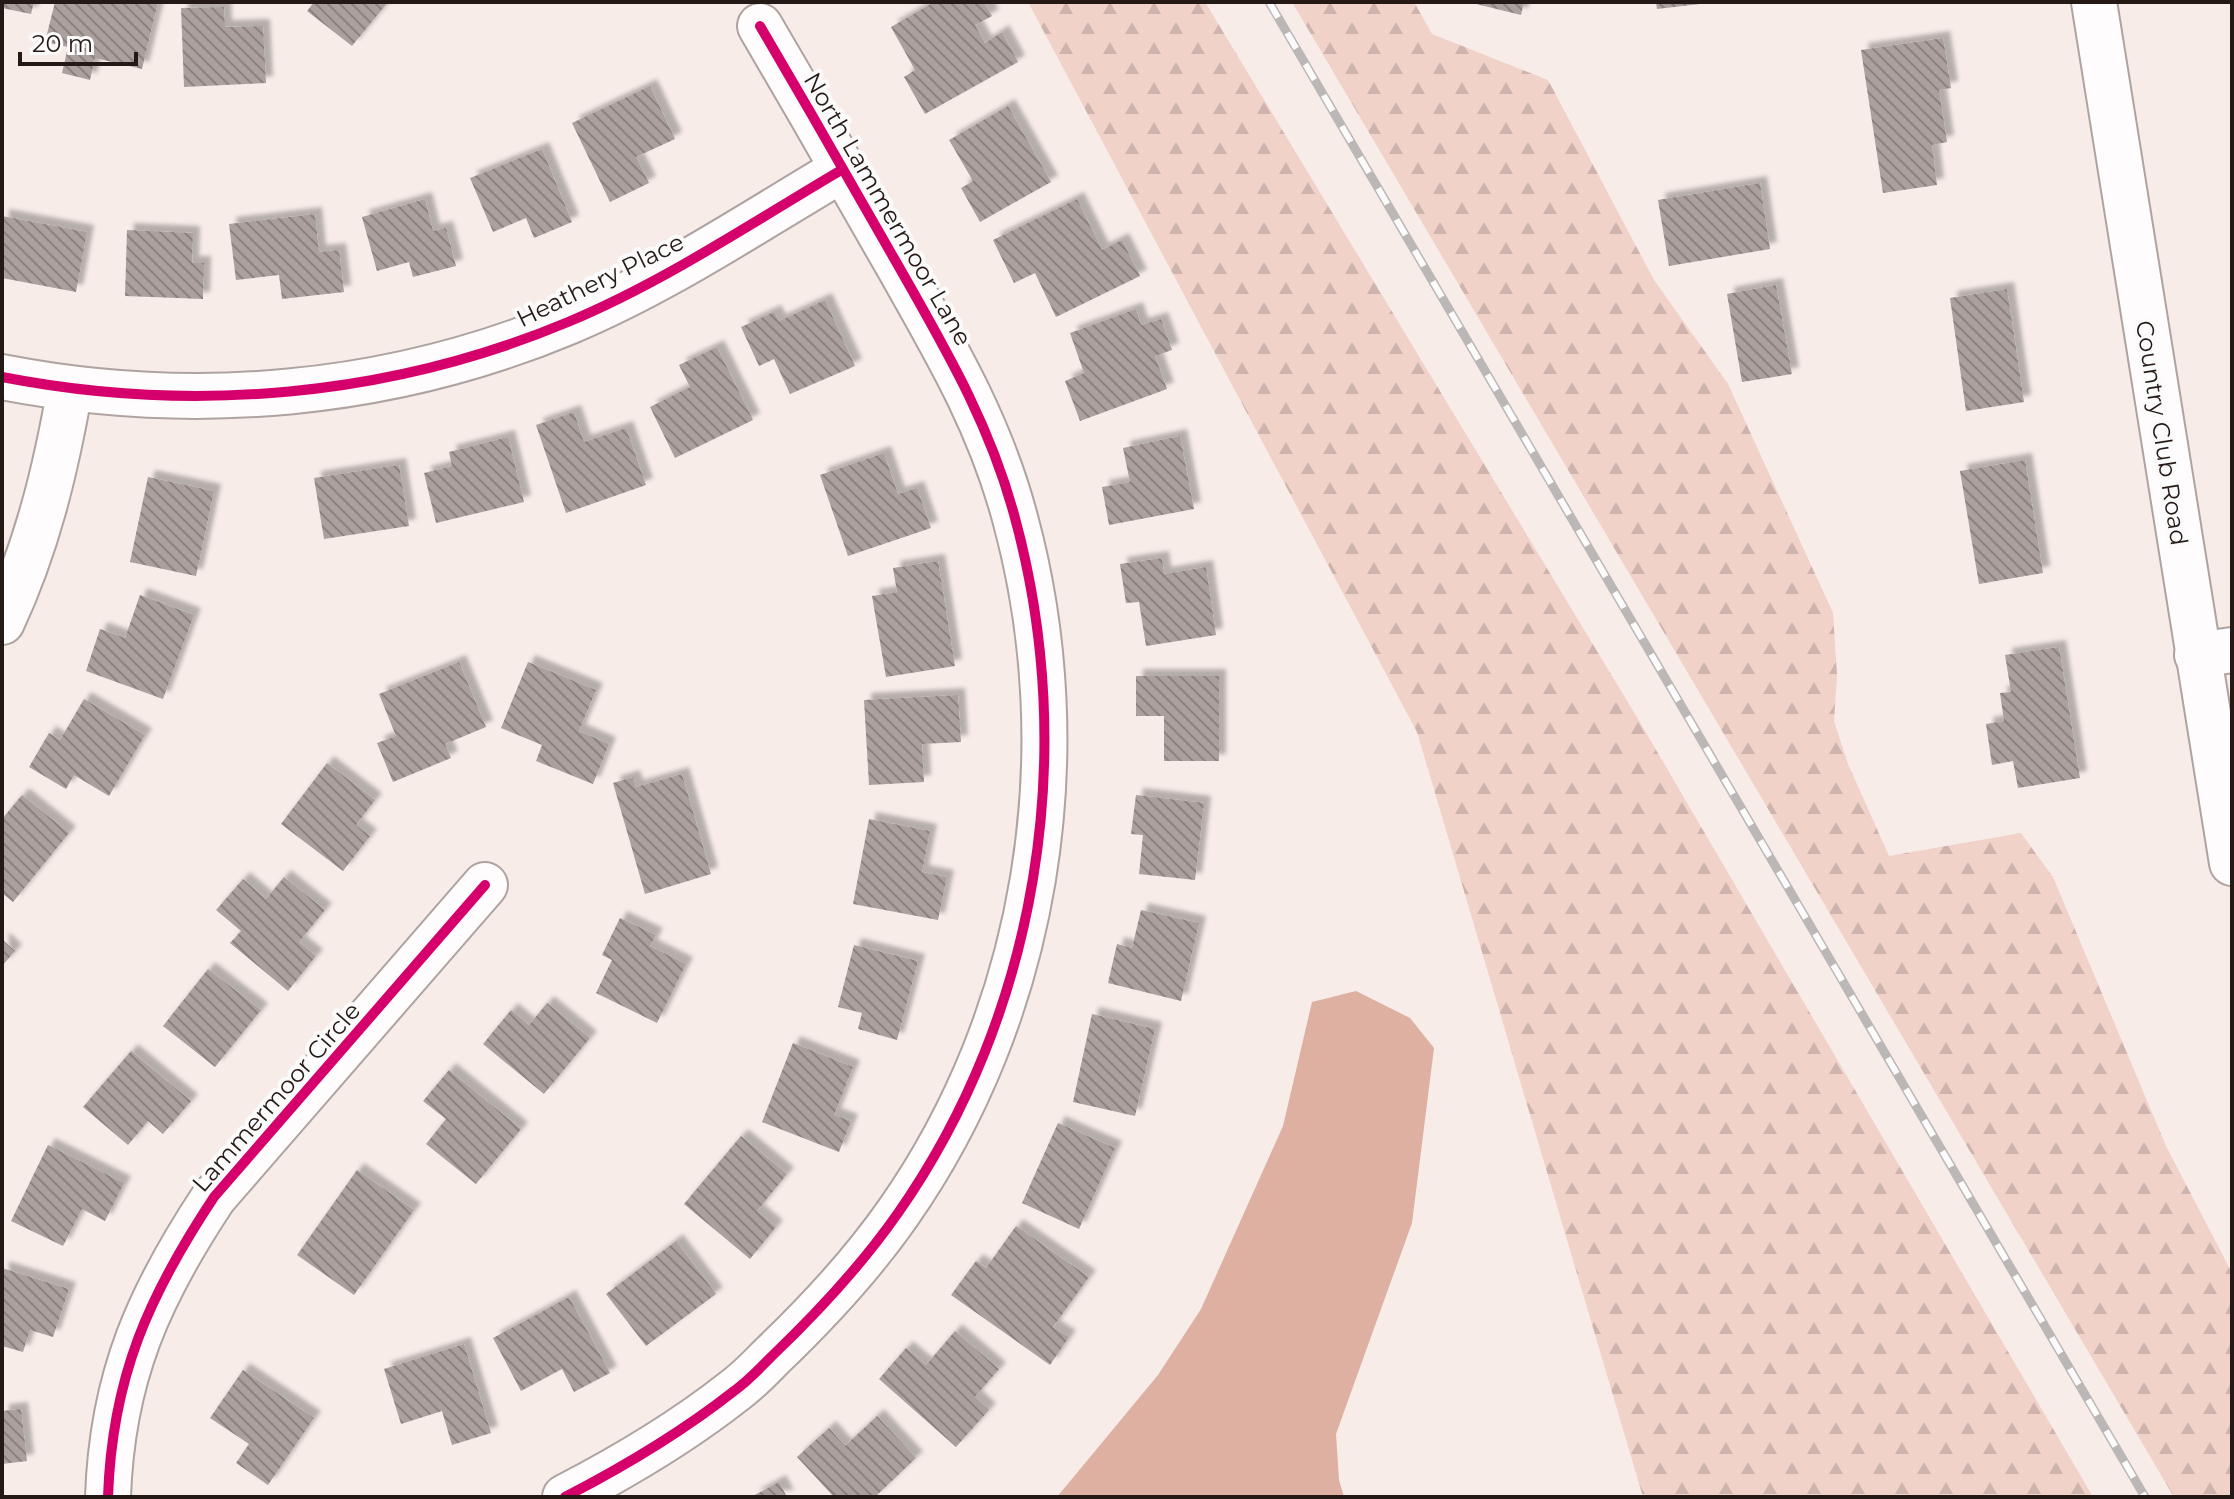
<svg xmlns="http://www.w3.org/2000/svg" width="2234" height="1499" font-family="Montserrat,sans-serif">
<style>
.forest{fill:url(#forest-firs)}
.water{fill:#ddb0a2}
.building{fill:url(#building-back-hatch);filter:url(#shadow)}
.lines{fill:none;stroke-linecap:round;stroke-linejoin:round}
.minor-casing{stroke:#aea3a0;stroke-width:48}
.major-casing{stroke:#aea3a0;stroke-width:48}
.minor{stroke:#fefcfc;stroke-width:44}
.major{stroke:#fefcfc;stroke-width:44}
.rail-casing{stroke:#bbb7b7;stroke-width:9}
.rail{stroke:#fbfbfb;stroke-width:6;stroke-dasharray:18;stroke-linecap:butt}
.cycleway-casing{stroke:#fbfbfb;stroke-width:15}
.cycleway{stroke:#d6006c;stroke-width:10}
.labels{text-anchor:middle;dominant-baseline:central;stroke-width:8;stroke-linejoin:round;paint-order:stroke}
.street-label{font-size:24px;fill:#251916;stroke:#fbfbfb}
</style>
<defs>
<pattern id="forest-firs" width="22" height="20" patternUnits="userSpaceOnUse" patternTransform="scale(2)"><rect width="22" height="20" fill="#f0d2c9"/><path d="M5 1l3.5 6h-7zM16 11l3.5 6h-7z" fill="#ceb4ac"/></pattern>
<pattern id="building-back-hatch" width="6" height="6" patternUnits="userSpaceOnUse" patternTransform="scale(2)"><rect width="6" height="6" fill="#aba09d"/><path d="M-1 5l2 2M0 0l6 6M5-1l2 2" fill="none" stroke="#8b827f"/></pattern>
<filter id="shadow"><feDropShadow dx="7" dy="-7" stdDeviation="2" flood-color="#0004"/></filter>
</defs>
<rect width="100%" height="100%" fill="#f7ece8"/>
<path class="forest" d="M1028,2H1205L1638,719L2093,1497H1643L1417,732Z
M1292,2H1414L1432,34L1548,80L1654,280L1728,384L1833,613L1837,675L1834,721L1848,764L1889,856L2021,833L2053,877L2166,1146L2232,1273V1497H2174Z"/>
<path class="water" d="M1356,991L1410,1018L1434,1048L1412,1223L1336,1434L1339,1480L1344,1497H1057L1158,1375L1201,1309L1283,1126L1312,1002Z"/>
<path class="building" d="M2,2H34L31,14L2,8Z
M55,2H158L142,69L95,58L90,80L62,73L68,47L45,42Z
M314,2H388L352,46L307,11Z
M934,2H984L992,16L975,25L985,43L1002,32L1018,62L925,114L904,77L915,70L891,27Z
M1468,2H1524L1521,15Z
M1656,2H1700V4L1657,9Z
M224,7L225,27L263,26L266,83L184,87L181,8Z
M1943,38L1951,88L1939,90L1947,142L1932,145L1937,185L1883,193L1861,50Z
M650,86L675,139L636,157L649,183L610,202L572,123Z
M1008,106L1051,182L980,222L961,188L973,181L949,140Z
M542,149L572,222L534,238L526,218L493,232L470,178Z
M1760,183L1770,249L1669,266L1658,200Z
M425,199L433,231L446,228L456,266L413,277L409,262L377,271L362,217Z
M1077,199L1102,250L1122,240L1140,276L1056,317L1035,273L1014,283L993,240Z
M315,214L319,252L339,250L344,292L282,299L279,275L236,280L229,224Z
M2,216L87,232L76,292L2,278Z
M127,230L193,233L192,263H204L203,299L125,296Z
M1776,285L1792,374L1742,382L1727,294Z
M2007,289L2024,402L1966,411L1950,298Z
M825,300L855,366L790,394L774,359L759,366L741,327L774,312L779,321Z
M1136,309L1141,325L1161,319L1172,350L1155,356L1167,389L1080,421L1065,381L1084,373L1070,333Z
M717,347L753,420L675,458L650,407L690,387L679,365Z
M574,412L584,442L626,428L646,485L566,513L536,425Z
M1180,436L1194,509L1109,525L1102,487L1130,482L1123,448Z
M508,437L524,502L436,523L424,473L452,466L449,452Z
M884,453L898,494L917,488L931,528L848,556L820,475Z
M2025,460L2043,573L1979,584L1960,471Z
M399,465L409,526L324,539L314,478Z
M148,477L214,491L196,576L130,562Z
M1162,558L1164,574L1206,567L1216,635L1146,646L1139,602L1126,603L1120,564Z
M938,561L955,666L886,677L872,596L897,592L893,568Z
M140,595L194,615L163,699L86,671L100,629L125,638Z
M2059,647L2080,778L2018,788L2013,761L1992,765L1986,724L2004,721L2000,693L2011,692L2005,655Z
M459,662L486,727L445,744L451,758L393,782L377,743L396,736L379,694Z
M528,662L596,690L579,731L609,744L593,784L536,761L542,745L501,728Z
M1136,676H1219V761H1164V716H1136Z
M958,695L961,742L922,744L924,782L869,785L864,700Z
M84,699L145,735L109,796L74,775L66,789L29,767L49,733L60,740Z
M327,763L375,800L356,825L370,836L343,871L281,824Z
M682,774L711,874L645,894L613,783L633,777L636,787Z
M22,795L69,833L13,902L2,893V819Z
M1136,795L1204,803L1195,880L1139,874L1143,835L1131,834Z
M869,819L930,831L922,872L947,877L938,920L853,904Z
M284,877L325,910L299,942L316,956L288,991L230,943L241,931L216,910L243,879L266,899Z
M1141,910L1199,923L1181,1001L1108,983L1117,944L1132,948Z
M620,918L656,935L650,946L686,964L657,1023L596,993L612,960L602,955Z
M2,939L15,951L2,966Z
M854,945L918,961L897,1040L858,1029L862,1013L838,1007Z
M208,969L261,1010L215,1067L163,1026Z
M547,1003L590,1038L544,1094L483,1044L511,1010L529,1025Z
M1092,1014L1155,1029L1135,1116L1073,1102Z
M793,1043L853,1067L834,1115L851,1121L839,1152L762,1122Z
M131,1051L191,1101L163,1134L148,1121L128,1145L83,1107Z
M449,1070L521,1129L476,1184L426,1144L446,1119L423,1101Z
M1058,1123L1115,1148L1079,1229L1022,1203Z
M741,1136L787,1174L757,1211L776,1227L750,1259L684,1204Z
M48,1145L124,1183L105,1221L82,1209L63,1246L11,1221Z
M357,1170L414,1210L354,1295L297,1255Z
M1016,1226L1089,1277L1053,1327L1069,1337L1050,1365L951,1295L976,1261L986,1268Z
M676,1241L716,1294L646,1346L606,1294Z
M2,1268L69,1289L53,1337L30,1330L23,1352L2,1346Z
M569,1297L610,1373L574,1392L562,1369L521,1391L493,1338Z
M955,1331L999,1369L975,1397L989,1410L956,1447L879,1379L906,1348L926,1365Z
M464,1344L491,1433L452,1445L442,1411L401,1424L384,1369Z
M243,1370L314,1418L268,1485L236,1463L249,1444L210,1418Z
M21,1409L27,1461L2,1464V1411Z
M877,1416L916,1458L875,1497H834L797,1457L829,1428L845,1446Z
M779,1482L787,1497H751Z"/>
<g class="lines">
<g class="minor-casing">
<path id="minor" d="M2,377C192,414 389,397 568,322C664,282 753,222 843,169
M2,622C37,547 56,469 70,388
M2197,655L2232,650
M108,1497C112,1377 149,1295 214,1197L485,885
M565,1497C625,1466 682,1432 734,1391C748,1381 760,1368 772,1356C818,1312 861,1266 898,1213C1038,1013 1079,753 1015,518C990,424 946,350 899,267C853,186 807,106 760,26"/>
</g>
<g class="major-casing">
<path id="major" d="M2094,2L2232,863"/>
</g>
<use href="#minor" class="minor"/>
<use href="#major" class="major"/>
<g class="rail-casing">
<path id="rail" d="M1269,2L2145,1497"/>
</g>
<use href="#rail" class="rail"/>
<g class="cycleway-casing">
<path id="cycleway" d="M2,377C192,414 389,397 568,322C664,282 753,222 843,169
M108,1497C112,1377 149,1295 214,1197L485,885
M565,1497C625,1466 682,1432 734,1391C748,1381 760,1368 772,1356C818,1312 861,1266 898,1213C1038,1013 1079,753 1015,518C990,424 946,350 899,267C853,186 807,106 760,26"/>
</g>
<use href="#cycleway" class="cycleway"/>
</g>
<g class="labels">
<g class="street-label">
<text transform="translate(888 209) rotate(60)">North Lammermoor Lane</text>
<text transform="translate(600 280) rotate(-26)">Heathery Place</text>
<text transform="translate(2162 433) rotate(81)">Country Club Road</text>
<text transform="translate(276 1097) rotate(-49)">Lammermoor Circle</text>
</g>
</g>
<rect width="2234" height="1499" fill="none" stroke="#251916" stroke-width="8"/>
<path d="M20 52v12h116v-12" fill="none" stroke="#251916" stroke-width="4"/>
<text x="32" y="52" font-size="24" fill="#251916" stroke="#fbfbfb" stroke-width="6" paint-order="stroke">20 m</text>
</svg>
